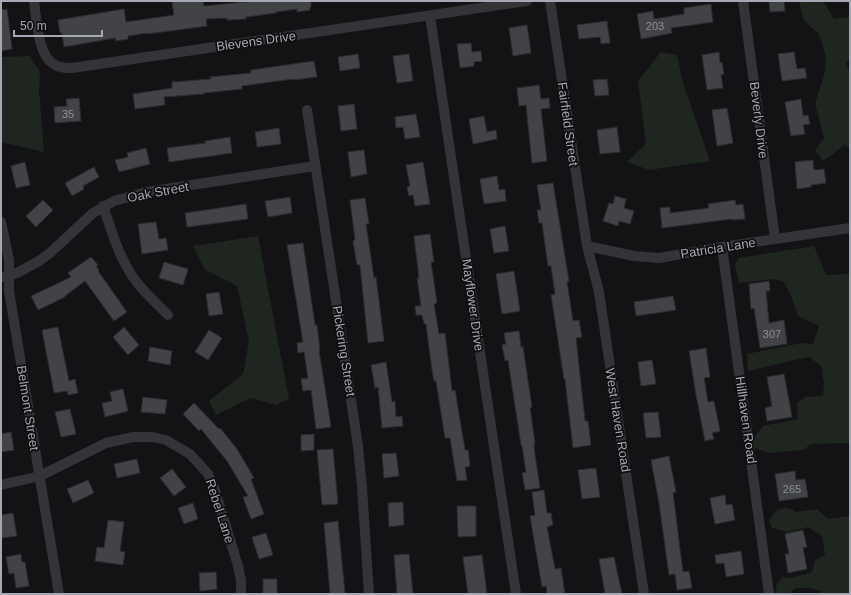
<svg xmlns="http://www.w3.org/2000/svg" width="851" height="595" font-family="Helvetica,sans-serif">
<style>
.green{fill:#1f2620}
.building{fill:#424347;stroke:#2d2d30}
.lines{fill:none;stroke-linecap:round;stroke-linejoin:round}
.street{stroke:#343438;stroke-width:10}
.labels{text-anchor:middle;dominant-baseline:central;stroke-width:3.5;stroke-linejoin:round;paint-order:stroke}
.number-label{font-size:11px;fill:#8d8f98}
.street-label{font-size:13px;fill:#a6a8b3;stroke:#0e0e0f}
</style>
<rect width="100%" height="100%" fill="#131214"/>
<path class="green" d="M799,1H823L834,19L850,17V59L846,63L850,73V149L845,145L823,161L815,150L824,138L815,104L824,75L826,57L819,34L804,21Z
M661,52L677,55L683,83L710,161L649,170L627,162L646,144L638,81Z
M30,56L40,72L39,89L44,152L1,142V57Z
M258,236L289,399L276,405L250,398L216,415L209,401L243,374L249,341L237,286L205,270L193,246Z
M814,246L826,275L850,274V443L811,444L803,450L768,453L753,447L752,440L763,426L798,419L797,403L805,397L823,396L824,383L821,366L809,357L790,361L748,371L747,354L802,343L813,344L819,326L798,316L790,293L783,281L771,279L739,283L735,264L739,258Z
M788,508L796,512L817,509L828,519L850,516V594H821V591L810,588H795L789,594H777L776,585L782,577L791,578L812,572L815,560L825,555L822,536L808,527L787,532L772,528L769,520L778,509Z"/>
<path class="building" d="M178,1H203L204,6L255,1H311V7H310V10L297,12V9L276,12V13L246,17V19L227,20V18L206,19L207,26L147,34V33L128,36V39L116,41L115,38L64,47L62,33H60L58,20L124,9L126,22L174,15L172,2Z
M769,1H784L785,11L770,12Z
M711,4L713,22L671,28L672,33L641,39L637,14L653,11L654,19L684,14V8Z
M7,9L12,49L1,51V10Z
M607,21L610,43L601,44L600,37L579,39L577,25Z
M527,25L531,53L513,56L509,28Z
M471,43L472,52L481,51L482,61L474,62V66L460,68L457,44Z
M719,52L720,63L722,62L724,74L721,75L723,88L707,90L702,55Z
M794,52L797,69L805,68L807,78L782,81L778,54Z
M358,54L360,68L340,71L338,57Z
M409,54L413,81L397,83L393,56Z
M314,61L317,77L293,80V79L242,86V89L204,93V94L164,97L165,105L135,109L133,94L172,88V82L211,79L210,77L251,73V70Z
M607,79L609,95L595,96L593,80Z
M539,85L541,99L549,98L550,108L541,109L547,161L532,163L526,105L519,106L517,88Z
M79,98L81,121L55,123L54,107L67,106L66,99Z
M801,99L803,116L808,115L810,124L803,125L805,134L791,136L785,102Z
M354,104L357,129L341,131L338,106Z
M727,108L733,143L717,146L712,110Z
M416,114L420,137L405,139L403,127L396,128L395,117Z
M484,116L487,132L496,130L497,139L473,144L469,119Z
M617,127L620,152L600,154L597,130Z
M279,128L281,144L257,147L255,132Z
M230,137L232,153L169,162L167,148L206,143L205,141Z
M146,148L150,164L119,172L115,160L128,157L127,153Z
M364,150L367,174L351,177L348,152Z
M813,160L814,170L824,169L826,183L811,185V187L797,189L795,162Z
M25,162L30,185L16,188L11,166Z
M423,162L430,204L415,206L413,195L409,196L407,187L410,186L406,165Z
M94,167L99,177L83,186L84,189L72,196L65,183Z
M497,176L499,190L505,189L506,201L484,204L480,179Z
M553,183L569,281L567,282L573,321L579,320L582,337L576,338L585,421H588L591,445L573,448L565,379H564L551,295L555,294L551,266H548L542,223H539L537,210H541L537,185Z
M615,196L626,199L624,208L634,211L630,224L619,221L618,226L603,221L609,203L613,204Z
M290,197L292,213L268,217L265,201Z
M365,198L369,224H366L374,278L376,277L384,341L368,343L360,265H357L353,241L355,240L350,200Z
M43,200L53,210L36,227L26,216Z
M735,200L736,205L743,204L745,219L732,220V219L662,228L660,208L670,207V213L709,208L708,204Z
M246,204L248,219L187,227L185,213Z
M156,222L159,239L166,238L168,250L142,254L138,224Z
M505,226L509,251L494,253L490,229Z
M430,234L434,262H431L437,303L434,304L439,334L445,333L452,391L455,390L465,450H468L470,466L465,467L467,480L457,481L450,438H445L436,381H434L432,370L426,324H424L422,315H416L415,306H421L417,278H419L414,236Z
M303,243L315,325H317L320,350H319L331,427L316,429L311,390L303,391L301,379L308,378L304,352L298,353L297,343L303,342L287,245Z
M91,257L98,265L96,266L99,270L98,271L127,312L114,321L85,281L65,296V297L38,310L31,296L71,277L68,273Z
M164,262L188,269L183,285L159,278Z
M514,271L520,311L502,314L496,274Z
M769,281L770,291H766L769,323L784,320L787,344L760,348L754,308L751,309L749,284Z
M219,292L223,314L209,316L206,294Z
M673,296L676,310L636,316L634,302Z
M58,327L69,381L75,379L78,393L68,395L67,391L54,393L42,330Z
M124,327L139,345L128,355L113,337Z
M209,330L222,338L208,360L195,352Z
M519,331L521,347H523L532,407L530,408L535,443H534L535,455L540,488L525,490L522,473L526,472L522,446L521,445L508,360L505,361L502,345L506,344L504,333Z
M150,347L172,351L170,365L148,361Z
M706,348L710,377L704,378L708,402L714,401L720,431L712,433L714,439L705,441L696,395L689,351Z
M652,360L656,384L641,386L638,362Z
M386,362L392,402L395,401L396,417L402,416L403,426L382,428L378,387L375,388L371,365Z
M784,374L792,417L767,421L765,408L772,406L767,377Z
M123,389L128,411L105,417L102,403L112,401L110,392Z
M143,397L167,400L165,414L141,412Z
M194,403L219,429L220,428L237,449L254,478L251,479L264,514L251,519L243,497L248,496L227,461L201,429L199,431L183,414Z
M70,409L76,434L61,437L55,412Z
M658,412L661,437L646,438L643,413Z
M11,432L14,450L1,452V434Z
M314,434V450L301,451V435Z
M333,449L338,504L322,505L317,450Z
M396,453L399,476L384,478L382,454Z
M669,456L676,492L673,493L683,572L689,571L692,588L677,590L675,574L669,575L659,503L651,460Z
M137,459L140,473L117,478L114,464Z
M596,468L600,497L582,499L578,470Z
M172,469L186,487L174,496L160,478Z
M795,471L796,480L805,479L808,497L779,501L775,474Z
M88,480L94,493L73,503L67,489Z
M544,490L547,513H551L553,525L547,527L555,569L561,568L565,594H547L546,586L542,587L530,516L535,515L532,492Z
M725,495L726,505L732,504L735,520L715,524L710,498Z
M403,502L404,525L389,527L388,503Z
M193,503L198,519L184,524L178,508Z
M457,506H476V536L458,537Z
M13,513L17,536L1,538V515Z
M108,520L124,522L120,551L125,552L123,565L95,561L97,547L104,548Z
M338,521L345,594H330L324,523Z
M803,530L807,547L803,548L807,569L788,573L785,554H789L785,534Z
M266,533L273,555L259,559L252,537Z
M741,551L744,574L726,577L724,563L716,564L715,555Z
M21,554L22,562H25L29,586L16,588L14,573L9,574L6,557Z
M409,554L413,594H397L394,555Z
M482,555L487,594H468L463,557Z
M614,557L622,594H605L599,559Z
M216,572L217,589L200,591L199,573Z
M263,579H277V594H263Z"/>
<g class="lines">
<path class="street" d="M34,1C37,20 37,58 57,66C62,68 67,68 72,68L527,1
M550,1L587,246L599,292L644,594
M743,1L775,239
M430,16L516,594
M307,110L358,446L362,487L369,594
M103,206C111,229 118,254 131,274C141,290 155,302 168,315
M1,222L9,260V291L59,594
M587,246L634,256L659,258L722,247L850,228
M722,247L769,594
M3,277L17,273L39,261L50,253L93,213L114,201L146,192L315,166
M1,485L40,476L106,443L133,437H153L166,440L190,454L208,474L214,487L238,566L241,580V594"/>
</g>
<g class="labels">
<g class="number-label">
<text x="655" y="26">203</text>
<text x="68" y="114">35</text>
<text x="772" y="334">307</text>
<text x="792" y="489">265</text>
</g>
<g class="street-label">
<text transform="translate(256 41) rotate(-8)">Blevens Drive</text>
<text transform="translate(759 120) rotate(83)">Beverly Drive</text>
<text transform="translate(568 124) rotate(82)">Fairfield Street</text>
<text transform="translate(158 192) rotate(-11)">Oak Street</text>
<text transform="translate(718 248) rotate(-9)">Patricia Lane</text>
<text transform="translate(473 305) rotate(82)">Mayflower Drive</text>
<text transform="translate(344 351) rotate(81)">Pickering Street</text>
<text transform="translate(28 408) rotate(81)">Belmont Street</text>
<text transform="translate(618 420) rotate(81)">West Haven Road</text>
<text transform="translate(746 420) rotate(82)">Hillhaven Road</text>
<text transform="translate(220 511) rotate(72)">Rebel Lane</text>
</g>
</g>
<rect width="851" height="595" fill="none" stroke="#a6a8b3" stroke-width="4"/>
<path d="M14 30v6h88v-6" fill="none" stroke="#a6a8b3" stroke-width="2"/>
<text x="20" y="30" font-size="12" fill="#a6a8b3" stroke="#0e0e0f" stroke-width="3" paint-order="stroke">50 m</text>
</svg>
